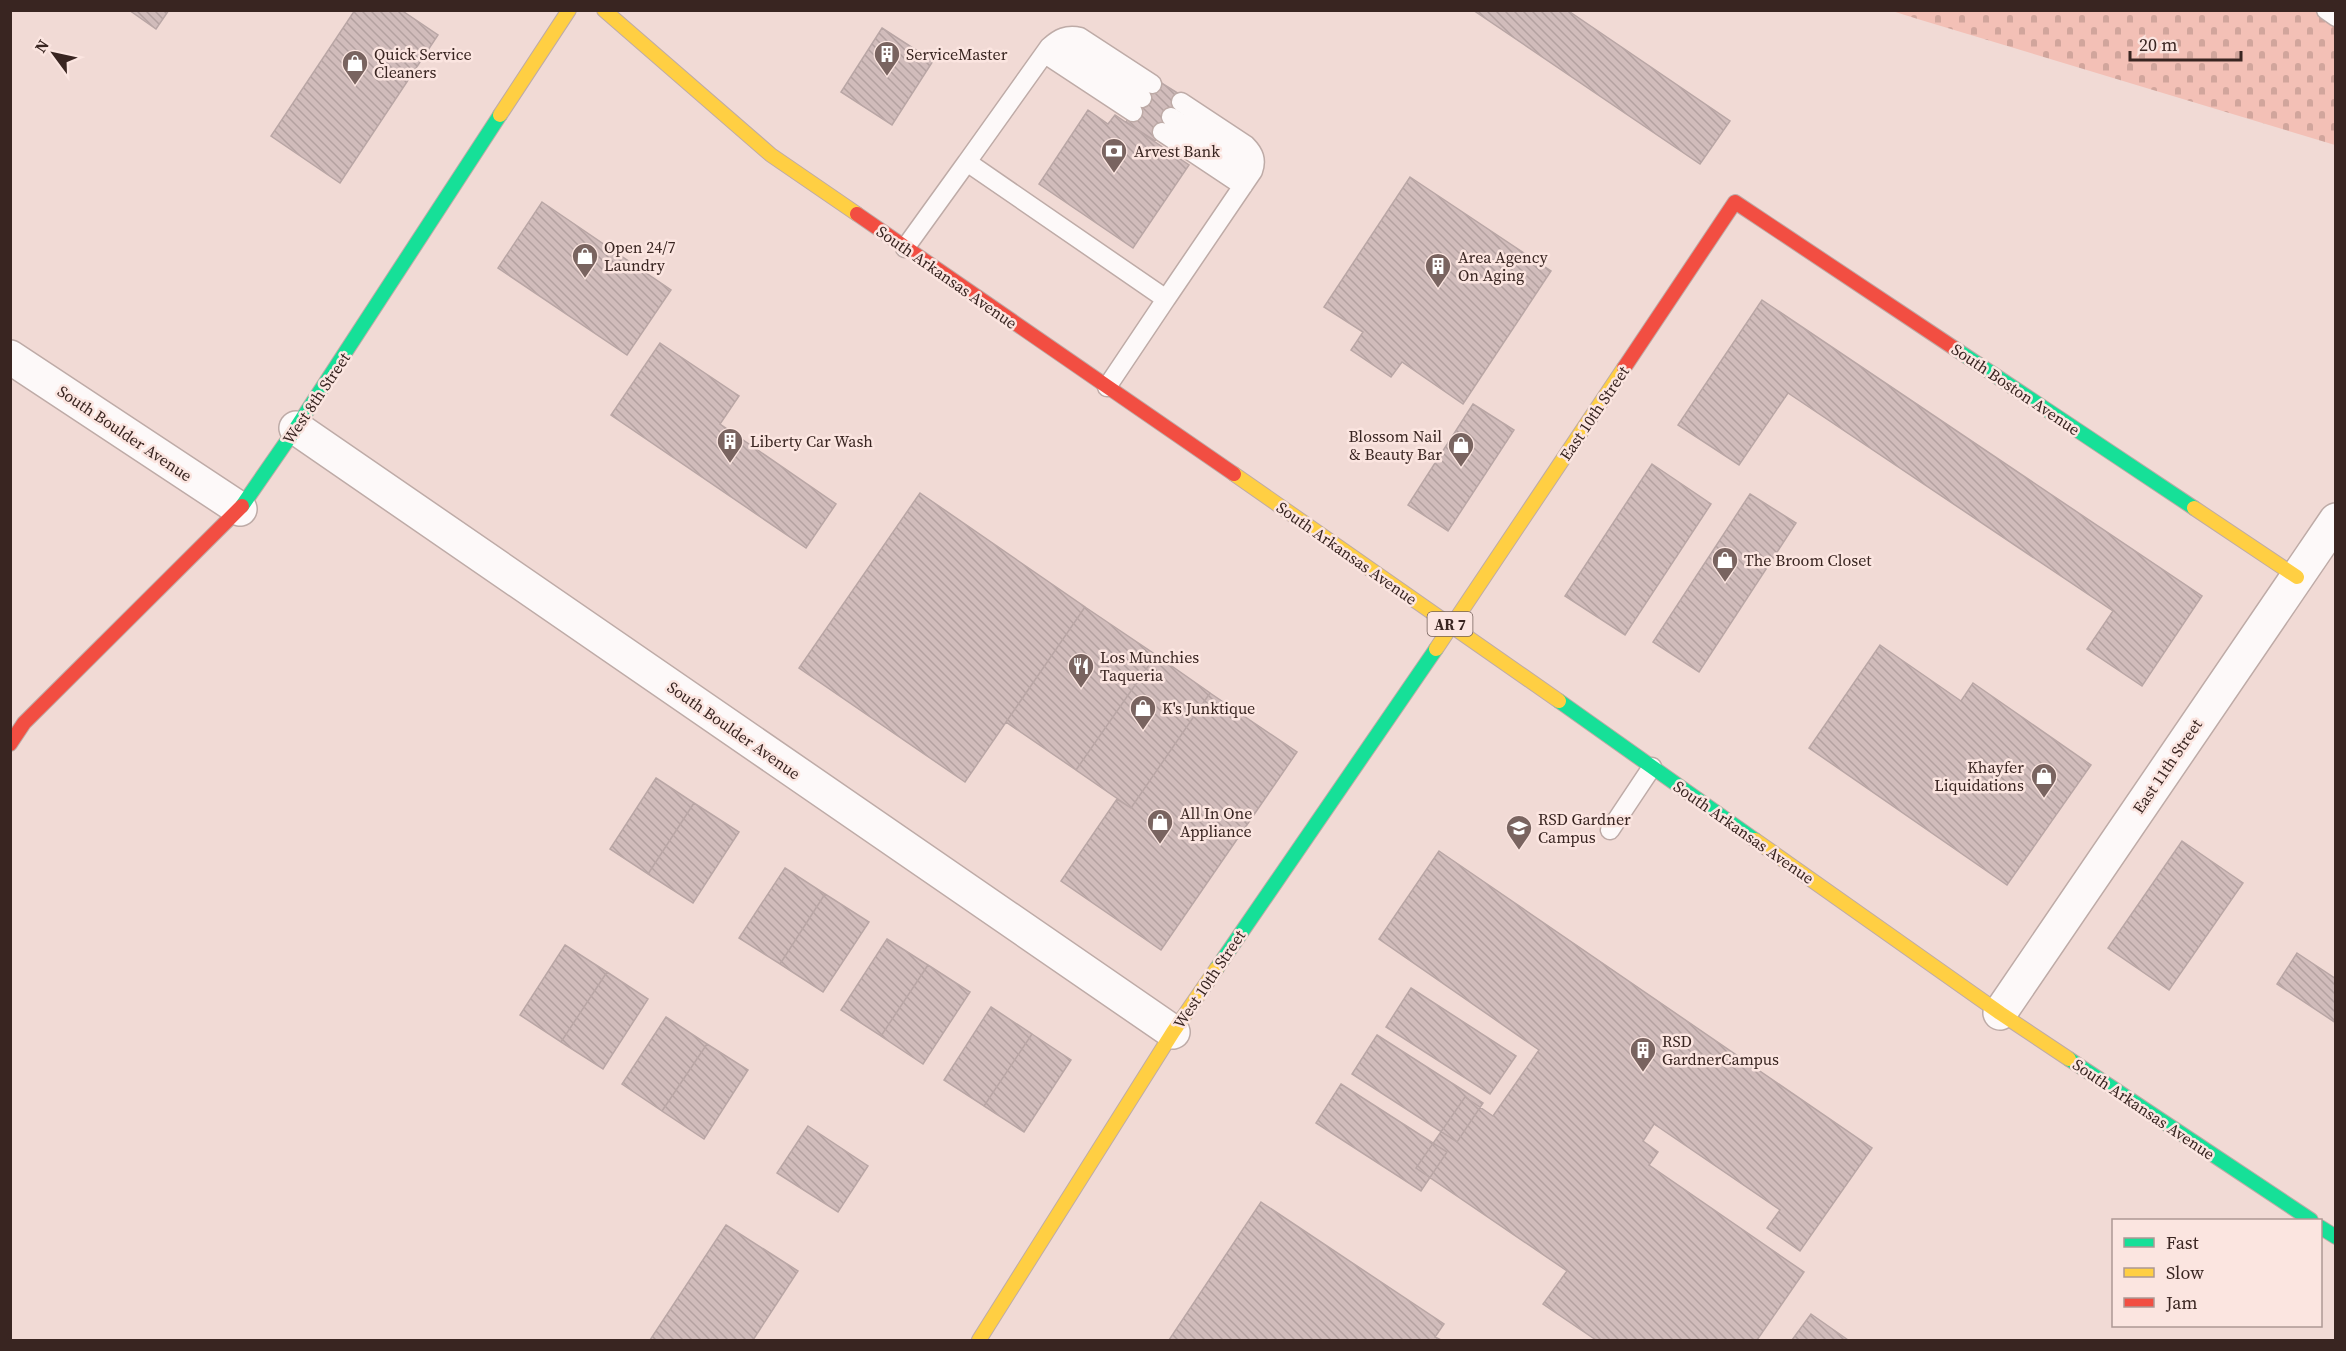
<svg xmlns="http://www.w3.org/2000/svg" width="2346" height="1351" font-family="'Source Serif 4',serif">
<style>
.cemetery{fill:url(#cemetery-stones)}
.building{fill:url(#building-back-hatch);stroke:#b9a6a5;stroke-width:1.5}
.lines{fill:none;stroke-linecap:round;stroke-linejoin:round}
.lane-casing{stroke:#beaba7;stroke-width:21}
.street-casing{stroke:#beaba7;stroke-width:36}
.fast-casing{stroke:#beaba7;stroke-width:16}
.slow-casing{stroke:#beaba7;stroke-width:16}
.jam-casing{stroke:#beaba7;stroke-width:16}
.lane{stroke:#fdf9f9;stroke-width:18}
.street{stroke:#fdf9f9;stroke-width:33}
.fast{stroke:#16e098;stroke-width:14}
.slow{stroke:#ffcf43;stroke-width:14}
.jam{stroke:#f24e42;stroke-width:14}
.labels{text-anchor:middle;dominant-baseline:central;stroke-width:5;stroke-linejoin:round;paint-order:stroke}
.shield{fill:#fbe5e0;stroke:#735f5a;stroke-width:1.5}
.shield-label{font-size:15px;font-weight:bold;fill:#392521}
.poi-label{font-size:16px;fill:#392521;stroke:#fbe5e0;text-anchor:start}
.street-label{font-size:16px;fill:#392521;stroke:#fbe5e0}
</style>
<defs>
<pattern id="cemetery-stones" width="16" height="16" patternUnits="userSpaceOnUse" patternTransform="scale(1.5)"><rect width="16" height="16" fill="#f3c0b6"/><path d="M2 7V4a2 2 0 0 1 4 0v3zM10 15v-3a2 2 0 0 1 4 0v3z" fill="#d1a59c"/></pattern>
<pattern id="building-back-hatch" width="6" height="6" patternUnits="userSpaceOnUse" patternTransform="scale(1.5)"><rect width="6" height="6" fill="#d1bcbb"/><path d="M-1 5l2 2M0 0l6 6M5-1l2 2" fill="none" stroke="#b4a1a0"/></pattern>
</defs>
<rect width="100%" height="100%" fill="#f1dad5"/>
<path class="cemetery" d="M1892,11H2335V145L1921,20Z"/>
<path class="building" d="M129,10H169L156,29Z
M355,10H401L438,35L340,183L271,136Z
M1473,10H1567L1730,121L1700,164Z
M882,28L933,61L892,125L841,92Z
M1155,79L1184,97L1155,141L1126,122Z
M1088,110L1108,124L1115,115L1189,165L1133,248L1039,184Z
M1410,177L1551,271L1463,404L1402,362L1391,377L1351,350L1363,332L1324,307Z
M542,202L671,290L627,355L498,268Z
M1762,300L2202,596L2142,686L2087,649L2113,611L1788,393L1739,465L1678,425Z
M660,343L739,396L720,424L836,504L806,548L611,415Z
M1473,404L1514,430L1448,531L1408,505Z
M1652,464L1711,504L1625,635L1565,596Z
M920,493L1085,607L965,782L799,668Z
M1750,494L1796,523L1699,672L1653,642Z
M1085,607L1156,655L1076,770L1006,722Z
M1880,645L1961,701L1973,683L2091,765L2007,885L1809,748Z
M1156,655L1210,693L1131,808L1076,770Z
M1210,693L1297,752L1161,950L1061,881L1117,799L1131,808Z
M656,778L694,803L648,874L610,849Z
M694,803L739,832L693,903L648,874Z
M2182,841L2243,883L2169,990L2108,948Z
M1439,851L1872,1148L1800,1251L1767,1228L1780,1210L1654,1124L1643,1141L1658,1152L1649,1165L1804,1272L1757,1340H1596L1543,1304L1567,1271L1416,1168L1465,1097L1493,1116L1539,1050L1379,939Z
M785,868L825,894L780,964L739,938Z
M825,894L869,922L823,992L780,964Z
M887,939L928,965L881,1036L841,1010Z
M565,945L607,972L561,1042L520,1015Z
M2297,953L2336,979V1023L2277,984Z
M928,965L970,992L923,1064L881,1036Z
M607,972L648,999L603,1069L561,1042Z
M1411,988L1516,1056L1490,1094L1386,1027Z
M991,1007L1032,1034L984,1106L944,1080Z
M666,1017L707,1044L662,1111L622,1084Z
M1032,1034L1071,1060L1024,1132L984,1106Z
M1377,1035L1483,1103L1457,1142L1352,1074Z
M707,1044L748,1070L704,1139L662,1111Z
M1341,1084L1447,1152L1421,1191L1316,1123Z
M808,1126L868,1166L838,1212L777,1173Z
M1261,1202L1444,1324L1435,1337L1441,1340H1169Z
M726,1225L798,1271L753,1340H650Z
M1811,1314L1848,1340H1792Z"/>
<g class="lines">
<g class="lane-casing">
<path id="lane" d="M2326,10L2336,17
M1055,42L1142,98
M1045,54L1133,112
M1171,117L1253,171
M1162,132L1243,186
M967,162L1049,47C1059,38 1067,34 1080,37L1152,84
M905,248L967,162L1166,299L1107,387
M1166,299L1253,171C1257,160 1254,153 1246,145L1181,102
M1610,830L1652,767"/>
</g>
<g class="street-casing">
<path id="street" d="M10,357L240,509
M296,428L1173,1032
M2000,1013L2336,520"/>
</g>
<g class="fast-casing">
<path id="fast" d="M1957,350L2194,508
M242,506L296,428L500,115
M1559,701L1755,840
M1217,968L1436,649
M2069,1059L2311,1220
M2320,1227L2336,1237"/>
</g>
<g class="slow-casing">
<path id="slow" d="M604,10L771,155L857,214
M500,115L569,10
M1234,474L1559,701
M2194,508L2297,577
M1436,649L1624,368
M1755,840L2000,1013L2069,1059
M979,1340L1173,1032L1217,968"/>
</g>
<g class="jam-casing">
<path id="jam" d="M857,214L1234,474
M1624,368L1735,202L1957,350
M10,744L24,723L242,506"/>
</g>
<use href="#lane" class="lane"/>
<use href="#street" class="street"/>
<use href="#fast" class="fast"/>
<use href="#slow" class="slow"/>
<use href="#jam" class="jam"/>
</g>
<defs>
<g id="building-pin" transform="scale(1.35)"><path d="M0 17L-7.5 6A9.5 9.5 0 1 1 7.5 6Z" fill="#796460" stroke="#fbe5e0"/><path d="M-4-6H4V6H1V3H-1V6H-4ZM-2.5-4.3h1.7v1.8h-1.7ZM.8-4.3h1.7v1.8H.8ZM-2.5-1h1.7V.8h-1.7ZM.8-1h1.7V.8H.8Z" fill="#fff"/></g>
<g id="shop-pin" transform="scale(1.35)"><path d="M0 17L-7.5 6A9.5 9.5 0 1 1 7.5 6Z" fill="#796460" stroke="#fbe5e0"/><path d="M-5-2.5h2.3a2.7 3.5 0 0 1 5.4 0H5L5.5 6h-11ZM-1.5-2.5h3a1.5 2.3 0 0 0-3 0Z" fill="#fff"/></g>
<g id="bank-pin" transform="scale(1.35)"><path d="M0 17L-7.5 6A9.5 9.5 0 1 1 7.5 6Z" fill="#796460" stroke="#fbe5e0"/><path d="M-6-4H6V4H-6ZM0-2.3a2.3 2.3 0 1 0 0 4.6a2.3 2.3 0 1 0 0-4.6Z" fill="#fff"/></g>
<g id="restaurant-pin" transform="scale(1.35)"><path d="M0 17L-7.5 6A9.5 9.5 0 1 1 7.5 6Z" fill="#796460" stroke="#fbe5e0"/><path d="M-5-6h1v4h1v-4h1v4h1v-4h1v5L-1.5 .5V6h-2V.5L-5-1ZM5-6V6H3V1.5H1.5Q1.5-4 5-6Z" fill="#fff"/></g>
<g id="school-pin" transform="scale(1.35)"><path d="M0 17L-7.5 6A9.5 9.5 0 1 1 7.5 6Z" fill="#796460" stroke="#fbe5e0"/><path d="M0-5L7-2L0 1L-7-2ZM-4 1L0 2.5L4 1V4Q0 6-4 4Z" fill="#fff"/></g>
</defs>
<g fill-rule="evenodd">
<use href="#building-pin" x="887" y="54"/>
<use href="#shop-pin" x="355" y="63"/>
<use href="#bank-pin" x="1114" y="151"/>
<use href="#shop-pin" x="585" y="256"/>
<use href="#building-pin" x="1438" y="266"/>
<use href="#building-pin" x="730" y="441"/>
<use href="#shop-pin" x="1461" y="445"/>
<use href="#shop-pin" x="1725" y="560"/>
<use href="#restaurant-pin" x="1081" y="666"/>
<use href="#shop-pin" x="1143" y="708"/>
<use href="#shop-pin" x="2044" y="776"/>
<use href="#shop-pin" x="1160" y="822"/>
<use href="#school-pin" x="1519" y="828"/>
<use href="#building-pin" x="1643" y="1050"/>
</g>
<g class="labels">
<rect class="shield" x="1427.5" y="612" width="45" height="24" rx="4.5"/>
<g class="shield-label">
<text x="1450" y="624">AR 7</text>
</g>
<g class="poi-label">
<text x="374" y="54">Quick Service<tspan x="374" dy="18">Cleaners</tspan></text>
<text x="906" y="54">ServiceMaster</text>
<text x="1134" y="151">Arvest Bank</text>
<text x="604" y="247">Open 24/7<tspan x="604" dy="18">Laundry</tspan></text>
<text x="1458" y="257">Area Agency<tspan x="1458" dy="18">On Aging</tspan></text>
<text x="1442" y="436" text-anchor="end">Blossom Nail<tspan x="1442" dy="18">&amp; Beauty Bar</tspan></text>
<text x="750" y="441">Liberty Car Wash</text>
<text x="1744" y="560">The Broom Closet</text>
<text x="1100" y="657">Los Munchies<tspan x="1100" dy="18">Taqueria</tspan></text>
<text x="1162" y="708">K's Junktique</text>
<text x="2024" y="767" text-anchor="end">Khayfer<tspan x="2024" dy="18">Liquidations</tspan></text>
<text x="1180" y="813">All In One<tspan x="1180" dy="18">Appliance</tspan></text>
<text x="1538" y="819">RSD Gardner<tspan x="1538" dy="18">Campus</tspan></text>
<text x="1662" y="1041">RSD<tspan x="1662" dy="18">GardnerCampus</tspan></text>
</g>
<g class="street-label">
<text transform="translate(947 277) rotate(35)">South Arkansas Avenue</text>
<text transform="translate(2016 389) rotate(34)">South Boston Avenue</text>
<text transform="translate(316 398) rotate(-56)">West 8th Street</text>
<text transform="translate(1594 413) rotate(-56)">East 10th Street</text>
<text transform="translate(125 433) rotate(34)">South Boulder Avenue</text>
<text transform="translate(1347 553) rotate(35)">South Arkansas Avenue</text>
<text transform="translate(734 730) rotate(35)">South Boulder Avenue</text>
<text transform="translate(2167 766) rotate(-56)">East 11th Street</text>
<text transform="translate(1744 832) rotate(35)">South Arkansas Avenue</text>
<text transform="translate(1209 979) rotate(-56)">West 10th Street</text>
<text transform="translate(2144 1109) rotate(34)">South Arkansas Avenue</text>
</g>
</g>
<rect width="2346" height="1351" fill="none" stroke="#392521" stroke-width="24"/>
<rect x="2112" y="1219" width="210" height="108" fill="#fbe5e0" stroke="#ad9894" stroke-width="1.5"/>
<rect x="2124" y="1238" width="30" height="9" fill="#16e098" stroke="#ad9894" stroke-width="1.5"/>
<text x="2166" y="1249" font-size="18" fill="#392521">Fast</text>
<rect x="2124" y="1268" width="30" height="9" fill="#ffcf43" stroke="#ad9894" stroke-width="1.5"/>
<text x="2166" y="1279" font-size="18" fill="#392521">Slow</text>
<rect x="2124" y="1298" width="30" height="9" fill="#f24e42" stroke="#ad9894" stroke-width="1.5"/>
<text x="2166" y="1309" font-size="18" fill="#392521">Jam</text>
<g transform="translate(54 54) rotate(303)" stroke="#fbe5e0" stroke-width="4.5" paint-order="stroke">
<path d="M0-4.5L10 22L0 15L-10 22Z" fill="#392521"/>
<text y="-9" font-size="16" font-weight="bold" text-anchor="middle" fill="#392521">N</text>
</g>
<path d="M2130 51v9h111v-9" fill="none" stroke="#392521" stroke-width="3"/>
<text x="2139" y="51" font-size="18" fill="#392521" stroke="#fbe5e0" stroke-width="4.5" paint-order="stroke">20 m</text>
</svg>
